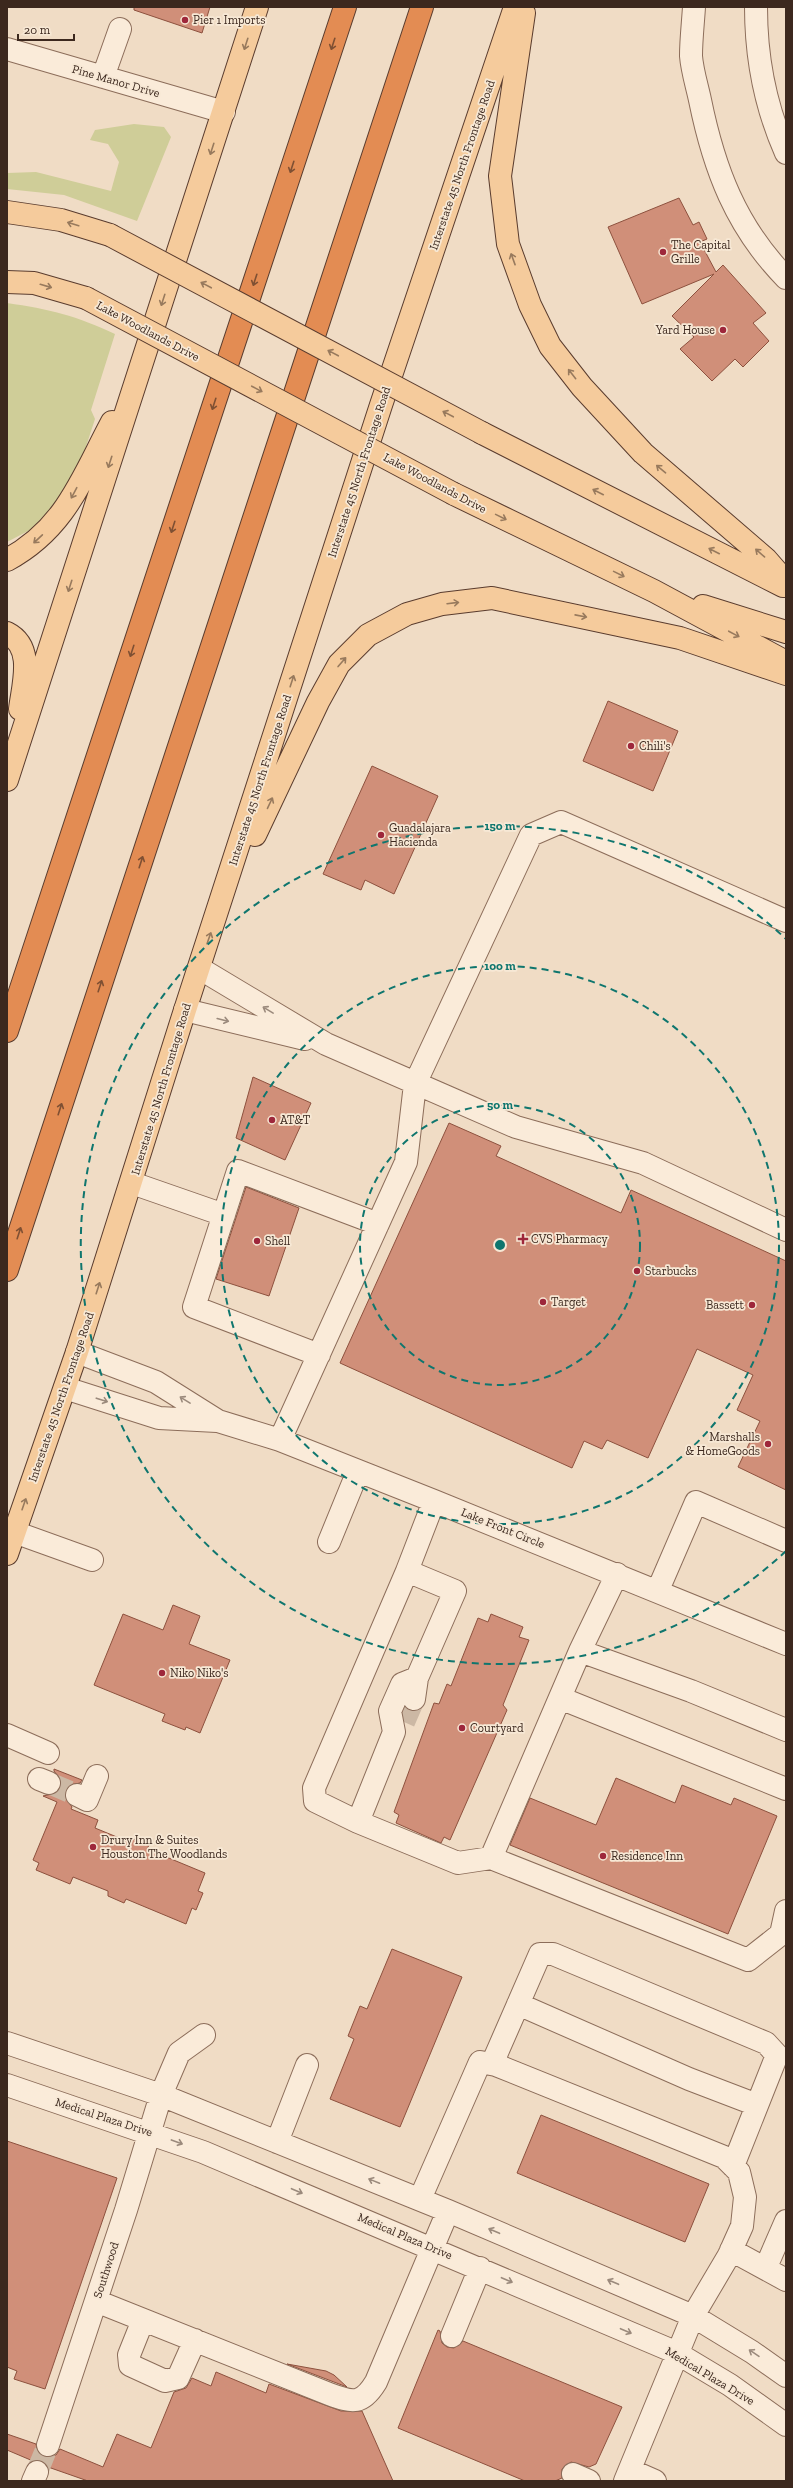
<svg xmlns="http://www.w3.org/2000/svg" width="793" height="2488" font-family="'Zilla Slab',serif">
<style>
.green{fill:#cfcd98}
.building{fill:#d08f79;stroke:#8d513e}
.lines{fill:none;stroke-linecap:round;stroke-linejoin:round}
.minor-tunnel{stroke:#ccb8a4;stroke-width:22;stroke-dasharray:22 11;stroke-linecap:butt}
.minor-casing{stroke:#8c6d5a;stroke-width:24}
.major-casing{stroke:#5a3c2e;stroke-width:24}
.highway-casing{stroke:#5a3c2e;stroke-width:24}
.minor{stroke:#faebd9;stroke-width:22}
.major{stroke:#f5cb9c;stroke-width:22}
.highway{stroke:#e38c53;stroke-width:22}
.major-bridge-casing{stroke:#5a3c2e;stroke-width:24;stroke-linecap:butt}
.major-bridge{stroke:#f5cb9c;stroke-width:22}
.oneway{stroke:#987a5d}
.oneway2{stroke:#7f5033}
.oneway3{stroke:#9b8a7c}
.ring{fill:none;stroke:#0f766e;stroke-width:2;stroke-dasharray:7 5}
.poi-dot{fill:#9e273b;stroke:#f7e8d5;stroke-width:1.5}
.labels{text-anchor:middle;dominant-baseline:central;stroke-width:3.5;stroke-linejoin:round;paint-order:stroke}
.poi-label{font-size:12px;fill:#3c281e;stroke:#f7e8d5;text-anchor:start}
.street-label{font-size:12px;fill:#3c281e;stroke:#f7e8d5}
.centre{fill:#0f766e;stroke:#f7e8d5;stroke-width:2}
.ring-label{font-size:12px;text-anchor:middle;font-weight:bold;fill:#0f766e;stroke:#f7e8d5;stroke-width:3.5;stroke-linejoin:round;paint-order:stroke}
</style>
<rect width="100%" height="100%" fill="#f0dcc5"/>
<path class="green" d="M134,124L164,127L171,137L137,221L64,195L7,189V173L36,172L111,191L119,162L108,144L90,140L95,130Z
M7,303C49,309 77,316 115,334L91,410L95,419L79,468L52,508L30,530L7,542Z"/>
<path class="building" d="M134,7H210L202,33L134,10Z
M679,198L693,225L699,222L707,239L700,242L716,272L723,265L766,313L753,323L769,341L743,367L735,359L712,381L680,349L694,337L672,316L714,274L642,304L608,227Z
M608,701L678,731L653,791L583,761Z
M372,766L438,796L394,894L365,880L361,890L323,874Z
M253,1077L311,1103L285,1160L236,1138Z
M449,1123L501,1146L496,1156L621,1213L631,1190L786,1261V1490L738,1467L760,1421L737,1410L753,1375L697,1349L648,1458L607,1440L602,1449L584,1441L572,1468L340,1363Z
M246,1187L299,1208L269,1296L216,1279Z
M173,1605L200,1616L189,1644L230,1660L200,1733L186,1727L185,1730L162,1721L165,1714L94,1685L123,1614L163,1630Z
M491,1614L523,1627L519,1637L529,1640L503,1705L507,1710L450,1840L444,1837L441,1843L396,1823L399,1815L394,1812L434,1703L439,1704L447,1684L451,1686L478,1618L488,1622Z
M54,1769L82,1780L80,1783L70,1785L65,1796L72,1807L71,1809L98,1820L95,1828L129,1842L131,1838L149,1845L147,1849L205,1873L198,1891L203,1893L196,1910L192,1908L186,1924L126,1899L124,1903L108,1896V1891L73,1877L70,1884L36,1870L39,1863L33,1860L57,1802L43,1796L56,1793L61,1787V1781L54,1771Z
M616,1778L675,1803L682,1785L731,1805L734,1798L777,1816L728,1934L510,1845L530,1798L596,1825Z
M392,1949L462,1977L400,2127L330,2099L354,2039L348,2036L360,2006L367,2009Z
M541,2115L709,2184L685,2242L517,2173Z
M7,2141L117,2178L45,2389L14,2379L17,2371L7,2367Z
M438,2330L440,2331L442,2343L447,2347L454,2348L463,2341L622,2407L596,2464L589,2467L571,2462L562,2469V2478L555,2481H525L398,2428Z
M287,2364L326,2371L334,2375L347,2387Z
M216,2372L266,2393L269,2384L341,2411H362L393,2481H88L48,2467L42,2460L33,2461L7,2450V2434L36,2444L38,2453L44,2457L56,2455L60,2449L103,2467L117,2434L151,2448L174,2392L186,2388L192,2378L211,2386Z"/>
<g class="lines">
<path class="minor-tunnel" d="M404,1722L414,1699
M49,1783L77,1795
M37,2472L48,2445"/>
<g class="minor-casing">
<path id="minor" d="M694,7C693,23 691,40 691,56C692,70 697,86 700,100C714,169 736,227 786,278
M756,7C756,59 765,106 786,153
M7,49L224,112
M103,77L120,29
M199,968L326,1044L516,1127L643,1163L786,1230
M185,1010L305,1039
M132,1183L224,1215
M77,1352L156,1382L218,1421L280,1440L434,1501L786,1644
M319,1355L194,1307L238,1171L378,1224
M65,1388L159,1418L217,1421
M280,1440L406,1162L415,1084L531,835L561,822L786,921
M434,1501L407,1571L455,1591L417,1678L402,1684L390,1711L394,1732L358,1822L458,1863L491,1858L580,1651L617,1574
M14,1532L92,1560
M329,1542L358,1471
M658,1590L696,1502L786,1541
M580,1651L691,1691L786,1730
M560,1698L786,1789
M414,1699L417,1678
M7,1735L48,1753
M39,1779L49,1783
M77,1795L87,1800L97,1776
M358,1822L315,1801L314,1788L407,1571
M491,1858L748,1960L781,1934L786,1911
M518,2004L689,2079L757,2105
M7,2043L161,2095L448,2211L693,2316L752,2352L786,2376
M492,2064L540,1954H553L766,2043L777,2055L733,2166
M7,2085L203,2152L675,2352L730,2385L786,2425
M277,2142L307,2065
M420,2199L480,2062L496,2065L724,2157L739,2172L745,2197L742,2226L729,2255L693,2316L625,2481
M731,2250L786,2280
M766,2267L786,2221
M96,2301L329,2394C353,2403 362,2405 376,2382L448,2211
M143,2320L129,2355L130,2365L165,2381L178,2378L195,2340
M452,2336L480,2268
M48,2445L126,2210L161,2095L179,2053L204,2035
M630,2470L655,2481
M573,2474L589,2481
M33,2481L37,2472"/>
</g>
<g class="major-casing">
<path id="major" d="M524,13L500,176L508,244L530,305L550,346L582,387L643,453L766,559L786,582
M7,212L61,220L110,235
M7,282L34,283L86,298
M482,433L783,586
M454,494L654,591L786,662
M7,560C66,528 82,478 112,422
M703,606L786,632
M7,633C35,647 23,684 20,709
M7,780L257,7
M255,835L318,702L339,664L368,635L407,614L442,604L492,598L680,638L786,674
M7,1554L77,1352L185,1010L381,405L515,7"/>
</g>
<g class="highway-casing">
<path id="highway" d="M7,1031L345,7
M7,1270L422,7"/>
</g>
<use href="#minor" class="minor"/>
<use href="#major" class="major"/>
<use href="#highway" class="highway"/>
<g class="major-bridge-casing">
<path id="major-bridge" d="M110,235L482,433
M86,298L454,494"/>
</g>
<use href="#major-bridge" class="major-bridge"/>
</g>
<defs><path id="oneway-shaft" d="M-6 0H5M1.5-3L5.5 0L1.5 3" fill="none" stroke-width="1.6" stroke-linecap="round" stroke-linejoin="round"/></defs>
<g class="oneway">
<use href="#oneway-shaft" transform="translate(246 44) rotate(108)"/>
<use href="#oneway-shaft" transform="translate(212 149) rotate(108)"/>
<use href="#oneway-shaft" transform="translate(73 224) rotate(-163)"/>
<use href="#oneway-shaft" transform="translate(513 259) rotate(-110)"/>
<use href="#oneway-shaft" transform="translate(206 285) rotate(-152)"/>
<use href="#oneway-shaft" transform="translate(46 286) rotate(16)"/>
<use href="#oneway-shaft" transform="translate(163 300) rotate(108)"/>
<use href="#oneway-shaft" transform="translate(333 353) rotate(-152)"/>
<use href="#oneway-shaft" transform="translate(572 374) rotate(-128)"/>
<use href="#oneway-shaft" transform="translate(257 389) rotate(28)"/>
<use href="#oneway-shaft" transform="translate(448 414) rotate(-152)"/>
<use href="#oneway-shaft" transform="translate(110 462) rotate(108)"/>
<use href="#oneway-shaft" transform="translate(661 469) rotate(-140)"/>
<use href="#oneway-shaft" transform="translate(598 492) rotate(-153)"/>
<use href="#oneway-shaft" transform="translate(74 493) rotate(118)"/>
<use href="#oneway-shaft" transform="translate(501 517) rotate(26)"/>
<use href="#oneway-shaft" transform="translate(38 539) rotate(137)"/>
<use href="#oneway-shaft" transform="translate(714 551) rotate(-153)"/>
<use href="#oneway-shaft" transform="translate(760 553) rotate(-139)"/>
<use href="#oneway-shaft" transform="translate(619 574) rotate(26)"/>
<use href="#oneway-shaft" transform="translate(70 586) rotate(108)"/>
<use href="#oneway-shaft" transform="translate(453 603) rotate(-7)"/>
<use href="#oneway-shaft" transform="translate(581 616) rotate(11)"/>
<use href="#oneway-shaft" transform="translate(734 634) rotate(28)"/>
<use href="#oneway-shaft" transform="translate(342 662) rotate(-49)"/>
<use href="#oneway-shaft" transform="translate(292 681) rotate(-72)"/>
<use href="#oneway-shaft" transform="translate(270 803) rotate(-65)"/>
<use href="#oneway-shaft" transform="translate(209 938) rotate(-71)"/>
<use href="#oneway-shaft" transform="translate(98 1288) rotate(-72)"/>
<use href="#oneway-shaft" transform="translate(24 1504) rotate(-71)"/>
</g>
<g class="oneway2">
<use href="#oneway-shaft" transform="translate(333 44) rotate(108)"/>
<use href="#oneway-shaft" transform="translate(292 167) rotate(108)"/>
<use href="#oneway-shaft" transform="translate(255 280) rotate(108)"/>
<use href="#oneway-shaft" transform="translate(214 404) rotate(108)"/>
<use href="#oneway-shaft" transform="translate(173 527) rotate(108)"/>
<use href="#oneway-shaft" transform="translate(132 651) rotate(108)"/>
<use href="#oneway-shaft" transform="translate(141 862) rotate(-72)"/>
<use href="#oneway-shaft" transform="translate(100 986) rotate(-72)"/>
<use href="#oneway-shaft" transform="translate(60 1109) rotate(-72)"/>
<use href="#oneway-shaft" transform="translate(19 1233) rotate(-72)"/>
</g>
<g class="oneway3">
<use href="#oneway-shaft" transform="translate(268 1010) rotate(-149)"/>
<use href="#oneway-shaft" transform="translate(223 1020) rotate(14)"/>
<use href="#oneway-shaft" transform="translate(102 1400) rotate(18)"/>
<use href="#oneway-shaft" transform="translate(185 1400) rotate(-148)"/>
<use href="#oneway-shaft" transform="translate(177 2142) rotate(20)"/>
<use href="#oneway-shaft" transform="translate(374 2181) rotate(-158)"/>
<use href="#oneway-shaft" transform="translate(297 2191) rotate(23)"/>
<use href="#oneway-shaft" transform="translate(494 2231) rotate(-157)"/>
<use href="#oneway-shaft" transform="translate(507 2280) rotate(23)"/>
<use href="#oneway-shaft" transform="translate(613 2282) rotate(-157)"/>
<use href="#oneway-shaft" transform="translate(626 2331) rotate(23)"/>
<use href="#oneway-shaft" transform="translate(754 2353) rotate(-146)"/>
</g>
<g class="ring">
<circle cx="500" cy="1245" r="140"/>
<circle cx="500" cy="1245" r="279"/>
<path d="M786 1551A419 419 0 1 1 786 939"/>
</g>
<g class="poi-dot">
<circle cx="185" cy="20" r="4"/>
<circle cx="663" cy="252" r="4"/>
<circle cx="723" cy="330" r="4"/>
<circle cx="631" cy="746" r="4"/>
<circle cx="381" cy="835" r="4"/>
<circle cx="272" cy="1120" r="4"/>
<path d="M521 1233h4v4h4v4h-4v4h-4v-4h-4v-4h4z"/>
<circle cx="257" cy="1241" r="4"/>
<circle cx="637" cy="1271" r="4"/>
<circle cx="543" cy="1302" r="4"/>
<circle cx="752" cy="1305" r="4"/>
<circle cx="768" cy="1444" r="4"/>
<circle cx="162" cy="1673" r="4"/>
<circle cx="462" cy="1728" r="4"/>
<circle cx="93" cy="1847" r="4"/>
<circle cx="603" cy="1856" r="4"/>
</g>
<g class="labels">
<g class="poi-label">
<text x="193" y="20">Pier 1 Imports</text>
<text x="671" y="245">The Capital<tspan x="671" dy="14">Grille</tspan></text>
<text x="715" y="330" text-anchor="end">Yard House</text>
<text x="639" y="746">Chili's</text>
<text x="389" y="828">Guadalajara<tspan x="389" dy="14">Hacienda</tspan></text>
<text x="280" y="1120">AT&amp;T</text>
<text x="531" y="1239">CVS Pharmacy</text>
<text x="265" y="1241">Shell</text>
<text x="645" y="1271">Starbucks</text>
<text x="551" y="1302">Target</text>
<text x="744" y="1305" text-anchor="end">Bassett</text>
<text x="760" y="1437" text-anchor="end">Marshalls<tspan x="760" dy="14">&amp; HomeGoods</tspan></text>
<text x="170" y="1673">Niko Niko's</text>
<text x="470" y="1728">Courtyard</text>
<text x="101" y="1840">Drury Inn &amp; Suites<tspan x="101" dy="14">Houston The Woodlands</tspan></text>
<text x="611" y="1856">Residence Inn</text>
</g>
<g class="street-label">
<text transform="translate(116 81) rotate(16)">Pine Manor Drive</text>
<text transform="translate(462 165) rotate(-71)">Interstate 45 North Frontage Road</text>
<text transform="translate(148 331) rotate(28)">Lake Woodlands Drive</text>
<text transform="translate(359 472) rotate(-72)">Interstate 45 North Frontage Road</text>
<text transform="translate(435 483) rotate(28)">Lake Woodlands Drive</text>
<text transform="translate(260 780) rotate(-72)">Interstate 45 North Frontage Road</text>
<text transform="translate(161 1089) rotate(-73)">Interstate 45 North Frontage Road</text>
<text transform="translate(61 1397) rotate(-71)">Interstate 45 North Frontage Road</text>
<text transform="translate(503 1528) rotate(22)">Lake Front Circle</text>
<text transform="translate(104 2117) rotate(18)">Medical Plaza Drive</text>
<text transform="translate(405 2236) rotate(23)">Medical Plaza Drive</text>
<text transform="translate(106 2270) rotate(-72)">Southwood</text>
<text transform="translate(710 2376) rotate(31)">Medical Plaza Drive</text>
</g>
</g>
<circle cx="500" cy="1245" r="6" class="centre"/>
<g class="ring-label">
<text x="500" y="830">150 m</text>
<text x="500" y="970">100 m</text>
<text x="500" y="1109">50 m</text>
</g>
<rect width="793" height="2488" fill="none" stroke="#3c281e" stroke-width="16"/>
<path d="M18 34v6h56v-6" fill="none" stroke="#3c281e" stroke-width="2"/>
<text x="24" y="34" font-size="12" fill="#3c281e" stroke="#f7e8d5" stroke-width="3" paint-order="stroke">20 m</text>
</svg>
